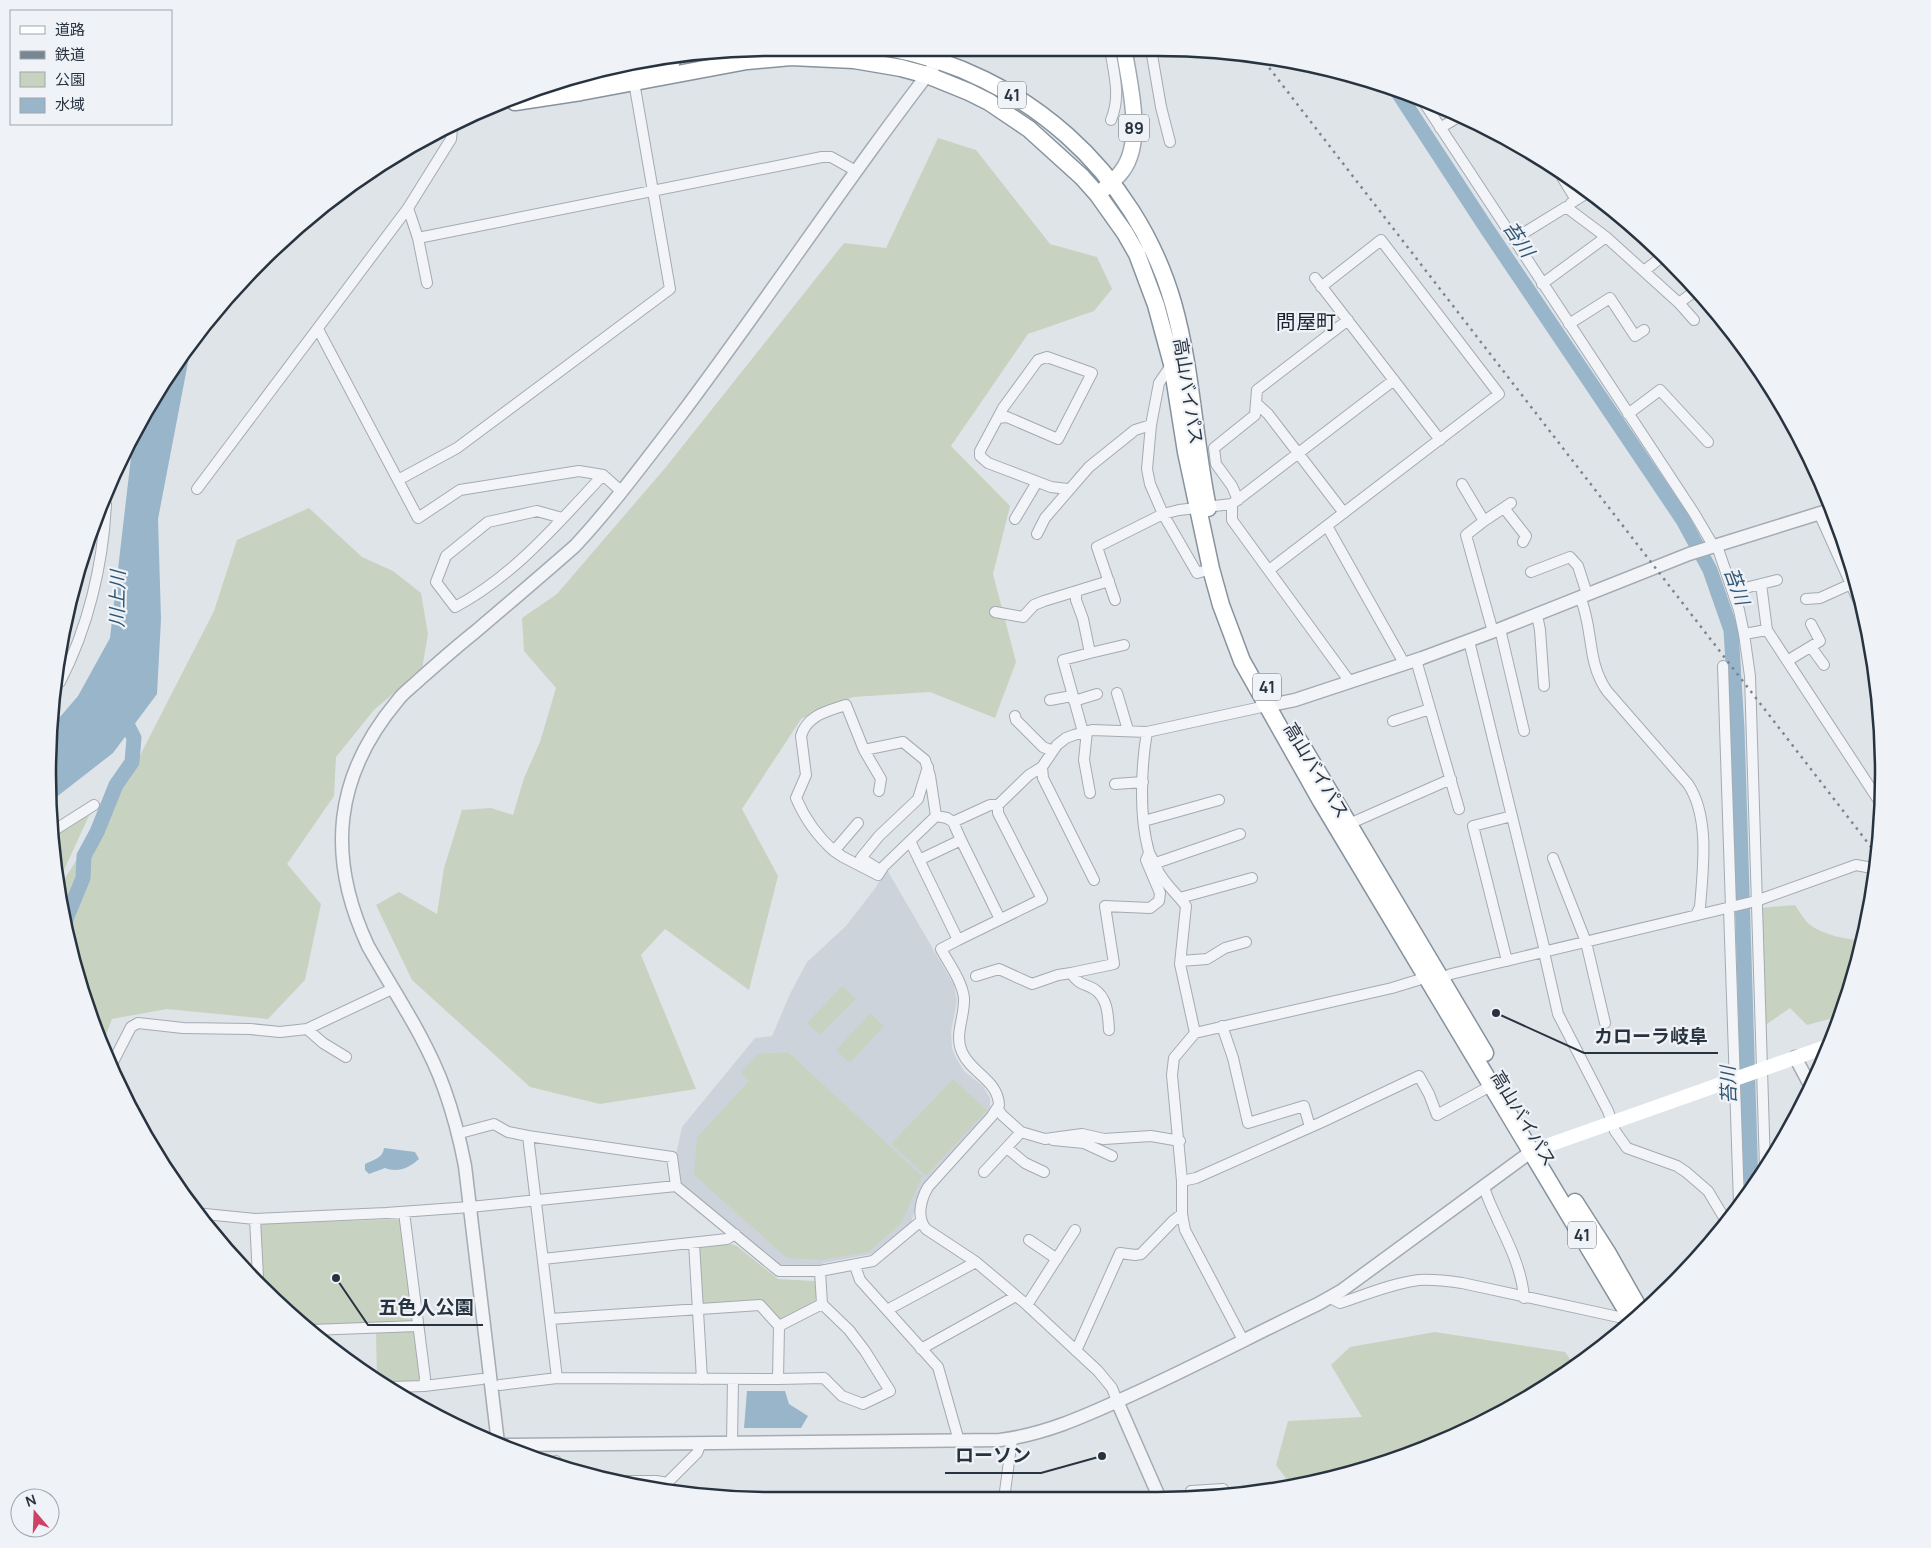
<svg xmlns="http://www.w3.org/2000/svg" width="1931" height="1548" font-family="Manrope,'Noto Sans JP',sans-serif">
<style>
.built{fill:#cdd3db}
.green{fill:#c7d3c0}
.water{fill:#99b5c9}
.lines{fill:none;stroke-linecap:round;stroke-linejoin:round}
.river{stroke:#99b5c9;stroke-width:15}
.minor-casing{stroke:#a4abb3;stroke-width:12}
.tertiary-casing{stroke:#a4abb3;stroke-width:15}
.primary-casing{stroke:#9ea9b4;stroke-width:18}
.trunk-casing{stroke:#86939f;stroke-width:19}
.minor{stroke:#f2f4f7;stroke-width:10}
.tertiary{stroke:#f2f4f7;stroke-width:12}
.secondary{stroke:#fff;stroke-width:14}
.primary{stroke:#fff;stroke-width:15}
.trunk{stroke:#fff;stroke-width:16}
.rail{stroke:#788592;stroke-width:2.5;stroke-dasharray:2.5 5;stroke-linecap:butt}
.labels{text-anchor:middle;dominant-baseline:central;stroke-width:4.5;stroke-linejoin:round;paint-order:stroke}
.shield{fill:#eff2f6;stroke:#646c77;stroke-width:1}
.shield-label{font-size:16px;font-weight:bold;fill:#283340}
.street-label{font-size:18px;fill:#283340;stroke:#eff2f6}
.water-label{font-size:19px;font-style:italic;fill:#315674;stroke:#eff2f6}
.quarter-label{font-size:20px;fill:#1a2431;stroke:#eff2f6}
.rim{fill:none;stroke:#283340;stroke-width:2.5}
.leader{fill:none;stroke:#283340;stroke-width:2}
.callout-dot{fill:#283340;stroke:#eff2f6;stroke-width:2}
.callout-label{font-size:19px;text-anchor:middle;font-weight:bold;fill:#283340;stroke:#eff2f6;stroke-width:4.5;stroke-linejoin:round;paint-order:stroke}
</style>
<rect width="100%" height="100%" fill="#dfe4e9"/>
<path class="built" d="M886,868L954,985L957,1001L951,1032L952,1048L956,1058L964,1071L983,1086L990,1098V1109L921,1188L911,1223L872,1254L823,1263L824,1266L779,1265L680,1183L676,1155L682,1127L755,1038L772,1036L790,994L807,962L846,926L876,887Z"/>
<path class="green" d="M938,138L976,150L1050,244L1097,257L1112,289L1094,311L1028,334L951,446L1010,506L993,574L1016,662L995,718L930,692L853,697L801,719L742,809L778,876L749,990L665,929L641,955L696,1089L600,1104L530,1087L412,980L376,905L399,892L437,914L444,868L462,810L491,808L513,815L524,778L540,742L556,688L524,651L522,618L557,594L666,467L844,243L886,248Z
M309,508L362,557L393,571L421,593L428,634L422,669L374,710L336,757L334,796L287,864L321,904L305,980L268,1019L167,1009L112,1019L104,1040L62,916L59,888L131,773L214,611L237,540Z
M94,805L58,883L53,831Z
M1795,905C1800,912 1805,922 1813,927C1826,935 1844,939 1859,940L1860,941L1845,1007L1841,1016L1807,1025L1790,1008L1764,1026L1760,908Z
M842,986L856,999L820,1035L807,1023Z
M870,1013L884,1026L850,1063L836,1050Z
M788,1052L922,1176L902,1222L869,1252L821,1260L787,1258L694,1175L697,1137L749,1081L741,1072L758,1054Z
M953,1079L987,1110L926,1176L891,1144Z
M398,1219L400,1220L413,1319L410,1321L319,1327L320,1338L264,1283L259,1228L263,1224Z
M731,1244L737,1246L778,1279L814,1281L817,1283L818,1299L815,1303L782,1320L778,1318L761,1300L706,1304L702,1301L698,1249L701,1247Z
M412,1330L415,1334L420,1378L417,1381H382L377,1379L376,1333Z
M1435,1332L1565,1352L1575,1366L1479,1425L1345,1476L1291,1485L1276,1465L1288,1421L1362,1417L1331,1365L1350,1347Z"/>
<path class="water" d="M190,352L158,519L161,619L157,694L113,753L50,802L48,774L54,724L78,696L110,638L133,440L145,411Z
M384,1148L415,1152L419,1159C409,1168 398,1173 385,1168L369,1174L365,1170V1164C373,1160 383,1158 384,1148Z
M747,1391H785L789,1404L808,1416L801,1428H744Z"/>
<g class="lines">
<path class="river" d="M1397,91L1485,226L1683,520L1710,570L1731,630L1737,729L1751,1186
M64,924L83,878L84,856L97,832L116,785L132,762L134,738L126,722L123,711"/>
<g class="minor-casing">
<path id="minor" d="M1110,49C1114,74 1121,96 1111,120
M1151,49L1161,107L1170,142
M1421,98L1694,513L1714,547
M1440,128L1460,116
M1562,177L1576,200
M1571,203L1589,192
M408,208L418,238L427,283
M418,238L822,157H831L856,171
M1514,239L1566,207L1606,237L1679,303L1695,291
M1644,271L1663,256
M1315,278L1440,440
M1542,284L1606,237
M1679,303L1694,320
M1569,324L1610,298L1635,336L1644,330
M318,329L418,518L460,490L579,471L603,475L622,492
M1172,364L1159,383L1151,425L1147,469L1150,484L1163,514L1197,573L1211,569
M1256,403L1268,414L1344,513
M1628,414L1660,390L1708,442
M998,418L1007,417L1058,439L1092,373L1047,357L1038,360L1003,408L980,451V456L988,463L1051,487L1068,489
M398,480L457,448L670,289L634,82
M1462,484L1484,521L1466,535L1493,632
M197,489L408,208L451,139L452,128
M1238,500L1232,486L1216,464L1214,448L1255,415L1257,390L1348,320
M1232,504V520L1350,682
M1504,508L1526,536L1523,542
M1819,513L1863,611
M562,518L537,511L488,522L446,556L436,582L455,607C514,576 558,523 603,475
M1015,519L1037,482
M1484,521L1511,503
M1327,526L1404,663
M1037,534L1045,518L1089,467L1135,430L1151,425
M1717,546L1739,610L1744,634L1750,676L1765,1167
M1269,570L1499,394L1381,240L1321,287
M1531,572L1570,557L1578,566L1587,594
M1761,584L1767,630
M1733,591L1777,580
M1076,592V600L1083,619L1090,653L1063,660L1083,732
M1580,597C1594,629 1586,661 1607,691L1688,784C1710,817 1703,869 1700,907L1696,915
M1806,599L1820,598L1851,584
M1115,600L1097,547L1163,514L1179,510L1232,504L1394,380
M995,612L1023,617L1034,605L1044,601L1109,581
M1537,615L1540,630L1544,686
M1500,629L1524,731
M1744,634L1767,630L1879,801
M1469,641L1545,951
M1811,647L1824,665
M1090,653L1124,645
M1416,660L1459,809
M1787,661L1820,641L1811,624
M1723,666L1731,907
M60,682C88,628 103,565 106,504
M1117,693L1128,730
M1050,700L1072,696
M1074,701L1097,694
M1015,716L1016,720L1043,747L1053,751
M1393,721L1430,709
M1087,731L1084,760L1090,793
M1147,732C1141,766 1139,818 1149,852C1151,857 1155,863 1157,869C1163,882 1177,894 1186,906L1180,964L1195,1033
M864,750L903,742L925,760L930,776L936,816
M1042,767L1043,778L1094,880
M1115,784L1143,782
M1144,821L1219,800
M858,823L834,851C817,836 805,819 796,798L806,775L801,736C807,715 828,711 846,705L864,750L881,779L879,791
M1349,824L1451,779
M53,831L94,805
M961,840L1000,919
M910,841L958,940L1042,899L998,813V805
M834,851L843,857L878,875L883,867L936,816L947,818L953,822L990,805H998L1029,775L1042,767L1057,745L1066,738L1074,735L1092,730L1147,732L1266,706
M1553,858L1586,942L1605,1023
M919,860L961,840L953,822
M1156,863L1240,834
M880,870L861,858L879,836L918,799L928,767
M1180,898L1252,878
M1729,908L1739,1203
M958,940L941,949C949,964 962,981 964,998C965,1017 954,1034 962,1052C971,1073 998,1080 999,1105L992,1116L928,1187C921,1199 916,1217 926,1229L976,1262L1027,1305L1098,1371L1112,1388L1117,1401
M1544,952L1558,1014L1608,1111L1615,1131L1627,1148L1677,1166L1686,1172L1708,1191L1726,1221
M1181,961L1207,959L1225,948L1246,942
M1507,961L1473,826L1512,816
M976,976L999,969L1032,984L1058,975L1071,973
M1442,978L1451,974L1756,901L1856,865L1872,868L1877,872
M1222,1026L1233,1058L1248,1123L1304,1106L1310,1127
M307,1029L323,1043L346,1057
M1109,1030C1108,1015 1108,998 1094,989C1083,983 1079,985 1071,973L1114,964L1105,906L1150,908L1159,901L1160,893L1146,860L1149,853
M112,1064L131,1027L138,1023L183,1028L250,1029L280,1032L307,1029L392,989
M998,1109L1002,1115L1021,1132L1045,1139L1082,1134L1104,1139L1151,1136L1180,1141
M464,1132L494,1124L508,1132L528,1136
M1053,1140L1084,1143L1112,1156
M1007,1148L1025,1163L1044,1172
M984,1172L1021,1132
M1182,1181L1196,1178L1322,1122L1419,1076L1429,1094L1437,1115L1485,1089
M1484,1186C1487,1199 1493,1209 1498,1221C1510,1246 1522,1271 1524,1298
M195,1213L255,1219L386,1213L470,1207L676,1186
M255,1219L258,1277
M1029,1240L1057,1259
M694,1243L702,1379
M543,1259L727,1239L735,1234
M855,1266L860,1280L938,1367L959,1441
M820,1271L822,1304L779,1326L778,1379L557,1378L528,1136L672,1157L676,1186L779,1271H820L873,1261L921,1221
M1330,1298L1340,1303C1365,1295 1393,1283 1419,1280C1434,1279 1448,1281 1462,1283L1623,1318L1630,1316
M1027,1305L1075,1230
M887,1310L976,1262
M550,1319L760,1305L779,1326
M311,1330L418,1326
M1243,1340L1185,1230L1182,1214V1181L1172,1075L1174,1058L1195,1033L1392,988L1418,980L1426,976
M921,1349L1016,1296
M1076,1351L1120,1253L1135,1255L1141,1254L1173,1221L1182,1214
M778,1379L824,1378L842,1396L863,1404L890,1391L865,1351L849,1330L822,1304
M500,1385L557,1378
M424,1386L482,1379
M391,1387L424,1386L425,1378L404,1212
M732,1443L733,1379
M556,1461V1465
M619,1481H656L668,1483
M662,1488L697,1453L701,1443
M1191,1491L1223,1489
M1004,1499L1012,1439"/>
</g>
<g class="tertiary-casing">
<path id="tertiary" d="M1266,706L1295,700L1422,658L1500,629L1689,554L1830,510
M1795,1057L1810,1085
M1117,1401L1160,1499
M498,1443L465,1166C460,1140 453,1113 444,1088C426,1038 394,992 368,946C326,856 334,776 398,700C404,692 413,686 420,679C438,663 456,647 475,632C508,604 542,575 575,546C613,505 646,460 680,416C771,295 854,168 948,48
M504,1445L1000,1440C1047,1434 1087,1415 1129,1396C1193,1367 1255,1334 1318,1304L1341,1291L1532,1151"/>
</g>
<g class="primary-casing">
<path id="primary" d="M1103,190C1109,184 1117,178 1122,171C1145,141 1129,83 1124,49"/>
</g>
<g class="trunk-casing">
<path id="trunk" d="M889,48C1023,73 1135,171 1173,303C1192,370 1194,440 1208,508
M565,81L672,61
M515,102L581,92L747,61L791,57L854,60L901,68L927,75L969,92L989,102L1029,129L1082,177L1098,195L1125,233L1137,254L1156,305L1172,364L1186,452L1211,569L1221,605L1242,661L1321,801L1632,1320
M1298,739L1485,1053
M1575,1202L1607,1252L1641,1312"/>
</g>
<use href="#minor" class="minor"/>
<use href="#tertiary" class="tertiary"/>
<path class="secondary" d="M1532,1151L1828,1046"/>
<use href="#primary" class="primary"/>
<use href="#trunk" class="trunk"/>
<path class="rail" d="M1260,56L1878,856"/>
</g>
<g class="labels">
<g class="shield">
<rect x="998" y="81.5" width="28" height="27" rx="4"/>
<rect x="1119" y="114.5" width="30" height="27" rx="4"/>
<rect x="1253" y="673.5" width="28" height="27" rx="4"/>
<rect x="1568" y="1221.5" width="28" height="27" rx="4"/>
</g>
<g class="shield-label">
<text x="1012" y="95">41</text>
<text x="1134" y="128">89</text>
<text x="1267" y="687">41</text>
<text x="1582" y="1235">41</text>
</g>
<g class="street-label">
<text transform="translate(1189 391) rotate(81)">高山バイパス</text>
<text transform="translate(1317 770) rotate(59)">高山バイパス</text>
<text transform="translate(1524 1118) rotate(59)">高山バイパス</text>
</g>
<g class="water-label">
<text transform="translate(1519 239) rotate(56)">苔川</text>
<text transform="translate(1737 586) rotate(70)">苔川</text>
<text transform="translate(117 599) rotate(-89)">川上川</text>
<text transform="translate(1728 1085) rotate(-92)">苔川</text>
</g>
<g class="quarter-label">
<text x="1306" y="321">問屋町</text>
</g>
</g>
<path d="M0 0H1931V1548H0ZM774 56H1157A718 718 0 0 1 1875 774V774A718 718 0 0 1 1157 1492H774A718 718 0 0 1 56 774V774A718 718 0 0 1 774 56Z" fill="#eff2f6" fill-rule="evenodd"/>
<path class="rim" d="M774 56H1157A718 718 0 0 1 1875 774V774A718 718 0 0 1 1157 1492H774A718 718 0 0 1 56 774V774A718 718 0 0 1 774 56Z"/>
<path class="leader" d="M1496 1013L1584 1053H1718M336 1278L368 1325H483M1102 1456L1041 1473H945"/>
<g class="callout-dot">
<circle cx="1496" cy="1013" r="5"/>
<circle cx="336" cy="1278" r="5"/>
<circle cx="1102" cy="1456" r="5"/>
</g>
<g class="callout-label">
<text x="1651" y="1043">カローラ岐阜</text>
<text x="426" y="1314">五色人公園</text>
<text x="993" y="1462">ローソン</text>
</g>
<rect x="10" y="10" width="162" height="115" fill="#eff2f6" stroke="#9fa6ad"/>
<rect x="20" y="26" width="25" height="8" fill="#ffffff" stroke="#9fa6ad"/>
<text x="55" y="35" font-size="15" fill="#283340">道路</text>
<rect x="20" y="51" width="25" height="8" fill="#788592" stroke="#9fa6ad"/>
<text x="55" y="60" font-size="15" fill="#283340">鉄道</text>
<rect x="20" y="72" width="25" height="15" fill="#c7d3c0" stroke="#9fa6ad"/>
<text x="55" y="85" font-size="15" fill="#283340">公園</text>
<rect x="20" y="98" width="25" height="15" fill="#99b5c9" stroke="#9fa6ad"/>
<text x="55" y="110" font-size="15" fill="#283340">水域</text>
<g transform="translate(35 1513) rotate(341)"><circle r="24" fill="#eff2f6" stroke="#9fa6ad"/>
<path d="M0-4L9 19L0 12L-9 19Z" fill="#d04265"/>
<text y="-8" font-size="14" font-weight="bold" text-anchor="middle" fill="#283340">N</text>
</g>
</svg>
